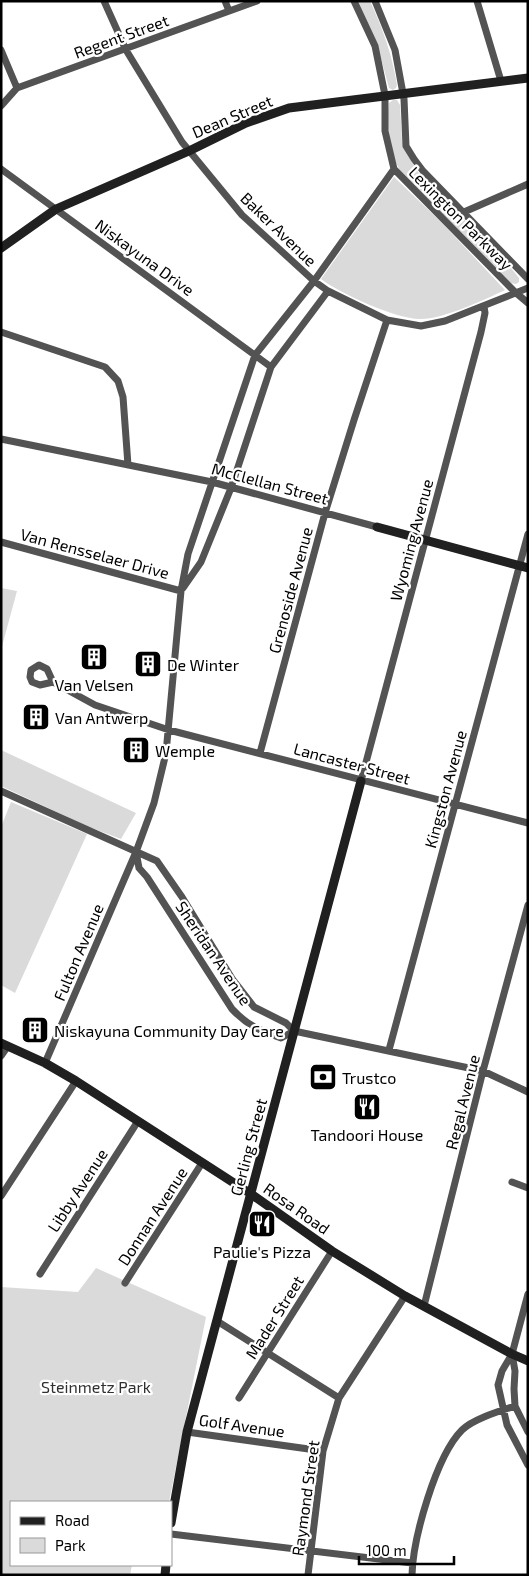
<svg xmlns="http://www.w3.org/2000/svg" width="529" height="1576" font-family="'Exo 2',sans-serif">
<style>
.green{fill:#dadada}
.lines{fill:none;stroke-linecap:round;stroke-linejoin:round}
.street{stroke:#535353;stroke-width:7}
.secondary{stroke:#202020;stroke-width:9}
.labels{text-anchor:middle;dominant-baseline:central;stroke-width:4.5;stroke-linejoin:round;paint-order:stroke}
.street-label{font-size:16px;fill:#000;stroke:#fff}
.poi-label{font-size:16px;fill:#000;stroke:#fff;text-anchor:start}
.park-label{font-size:16px;fill:#313131;stroke:#fff}
</style>
<rect width="100%" height="100%" fill="#fff"/>
<path class="green" d="M358,1H370C383,29 392,55 397,85L396,88L393,90L389,88L379,51Z
M393,100H397L400,105L402,140L406,152L418,172L507,263L519,278V282L516,284L511,283L400,170C388,153 386,123 389,103Z
M394,177L441,222L505,290C484,300 443,319 421,319C398,320 339,293 321,279Z
M1,588L17,591L1,650Z
M1,750L136,813L121,839L89,827L1,786Z
M11,802L87,834L15,993L1,985V827Z
M96,1268L206,1317L169,1502H11V1565H132L130,1575H1V1287L78,1292Z"/>
<g class="lines">
<path class="street" d="M104,1L126,50L182,142L242,215L314,281L328,291L387,320L421,326L445,321L528,288
M225,1L229,11
M354,1L375,46L385,95V131L394,169L515,292L528,303
M375,1L395,50L404,99L406,146L414,159L423,171L528,279
M477,1L501,81
M1,50L17,88
M1,106L17,88L257,1
M1,169L271,367
M464,212L528,184
M1,332L105,367L118,381L123,397L128,465
M1,439L212,482L377,527
M1,542L181,591
M183,588L201,562L231,488L271,367L328,291
M39,665L47,669L53,682L40,685L32,682L30,677L31,670Z
M53,682L95,705L169,730L528,823
M260,753L325,513L354,420L387,320
M361,781L481,332L485,313L484,306
M1,791L157,861L182,897L233,980L254,1007L286,1023L294,1031L483,1071L528,1092
M136,852L139,868L147,877L232,1009C248,1026 259,1030 281,1038L294,1031
M389,1050L528,534
M1,1056L8,1046
M45,1063L136,852L154,803L166,753L181,591L188,554L255,355L314,281L394,169
M512,1182L528,1188
M1,1196L76,1081
M40,1274L138,1121
M125,1283L202,1163
M528,1294L512,1354L502,1371L498,1385L507,1425L528,1465
M424,1306L483,1071L528,905
M217,1321L339,1398
M512,1354L515,1371L514,1389L515,1406L528,1432
M239,1398L332,1251
M187,1432L323,1451
M171,1534L412,1563
M308,1575L323,1451L339,1398L405,1296
M412,1575C413,1538 436,1456 462,1430C473,1419 500,1411 515,1406"/>
<path class="secondary" d="M1,248L56,209L189,151L246,123L289,108L528,78
M377,527L528,568
M1,1043L45,1063L76,1081L251,1194L332,1251L405,1296L512,1354L528,1361
M171,1523L187,1432L361,781
M165,1575L166,1565"/>
</g>
<defs>
<g id="building-square" transform="scale(1.4375)"><rect x="-9" y="-9" width="18" height="18" rx="4" fill="#000" stroke="#fff"/><path d="M-4-6H4V6H1V3H-1V6H-4ZM-2.5-4.3h1.7v1.8h-1.7ZM.8-4.3h1.7v1.8H.8ZM-2.5-1h1.7V.8h-1.7ZM.8-1h1.7V.8H.8Z" fill="#fff"/></g>
<g id="bank-square" transform="scale(1.4375)"><rect x="-9" y="-9" width="18" height="18" rx="4" fill="#000" stroke="#fff"/><path d="M-6-4H6V4H-6ZM0-2.3a2.3 2.3 0 1 0 0 4.6a2.3 2.3 0 1 0 0-4.6Z" fill="#fff"/></g>
<g id="restaurant-square" transform="scale(1.4375)"><rect x="-9" y="-9" width="18" height="18" rx="4" fill="#000" stroke="#fff"/><path d="M-5-6h1v4h1v-4h1v4h1v-4h1v5L-1.5 .5V6h-2V.5L-5-1ZM5-6V6H3V1.5H1.5Q1.5-4 5-6Z" fill="#fff"/></g>
</defs>
<g fill-rule="evenodd">
<use href="#building-square" x="94" y="657"/>
<use href="#building-square" x="148" y="664"/>
<use href="#building-square" x="36" y="717"/>
<use href="#building-square" x="136" y="750"/>
<use href="#building-square" x="35" y="1030"/>
<use href="#bank-square" x="323" y="1077"/>
<use href="#restaurant-square" x="367" y="1107"/>
<use href="#restaurant-square" x="262" y="1224"/>
</g>
<g class="labels">
<g class="street-label">
<text transform="translate(121 36) rotate(-20)">Regent Street</text>
<text transform="translate(232 116) rotate(-23)">Dean Street</text>
<text transform="translate(461 218) rotate(45)">Lexington Parkway</text>
<text transform="translate(279 229) rotate(44)">Baker Avenue</text>
<text transform="translate(145 257) rotate(36)">Niskayuna Drive</text>
<text transform="translate(270 483) rotate(15)">McClellan Street</text>
<text transform="translate(411 540) rotate(-75)">Wyoming Avenue</text>
<text transform="translate(95 553) rotate(15)">Van Rensselaer Drive</text>
<text transform="translate(290 590) rotate(-75)">Grenoside Avenue</text>
<text transform="translate(352 763) rotate(15)">Lancaster Street</text>
<text transform="translate(445 789) rotate(-75)">Kingston Avenue</text>
<text transform="translate(78 952) rotate(-67)">Fulton Avenue</text>
<text transform="translate(214 953) rotate(56)">Sheridan Avenue</text>
<text transform="translate(462 1102) rotate(-76)">Regal Avenue</text>
<text transform="translate(248 1147) rotate(-75)">Gerling Street</text>
<text transform="translate(77 1190) rotate(-57)">Libby Avenue</text>
<text transform="translate(297 1208) rotate(35)">Rosa Road</text>
<text transform="translate(152 1216) rotate(-57)">Donnan Avenue</text>
<text transform="translate(274 1317) rotate(-58)">Mader Street</text>
<text transform="translate(242 1425) rotate(8)">Golf Avenue</text>
<text transform="translate(305 1498) rotate(-82)">Raymond Street</text>
</g>
<g class="poi-label">
<text x="167" y="664">De Winter</text>
<text x="94" y="684" text-anchor="middle">Van Velsen</text>
<text x="55" y="717">Van Antwerp</text>
<text x="155" y="750">Wemple</text>
<text x="54" y="1030">Niskayuna Community Day Care</text>
<text x="342" y="1077">Trustco</text>
<text x="367" y="1134" text-anchor="middle">Tandoori House</text>
<text x="262" y="1251" text-anchor="middle">Paulie's Pizza</text>
</g>
<g class="park-label">
<text x="96" y="1386">Steinmetz Park</text>
</g>
</g>
<rect width="529" height="1576" fill="none" stroke="#000000" stroke-width="5"/>
<rect x="10" y="1501" width="162" height="65" fill="#ffffff" stroke="#999999"/>
<rect x="20" y="1517" width="25" height="8" fill="#202020" stroke="#999999"/>
<text x="55" y="1526" font-size="15" fill="#000000">Road</text>
<rect x="20" y="1538" width="25" height="15" fill="#dadada" stroke="#999999"/>
<text x="55" y="1551" font-size="15" fill="#000000">Park</text>
<path d="M359 1556v8h95v-8" fill="none" stroke="#000000" stroke-width="2.5"/>
<text x="366" y="1556" font-size="15" fill="#000000" stroke="#ffffff" stroke-width="4" paint-order="stroke">100 m</text>
</svg>
